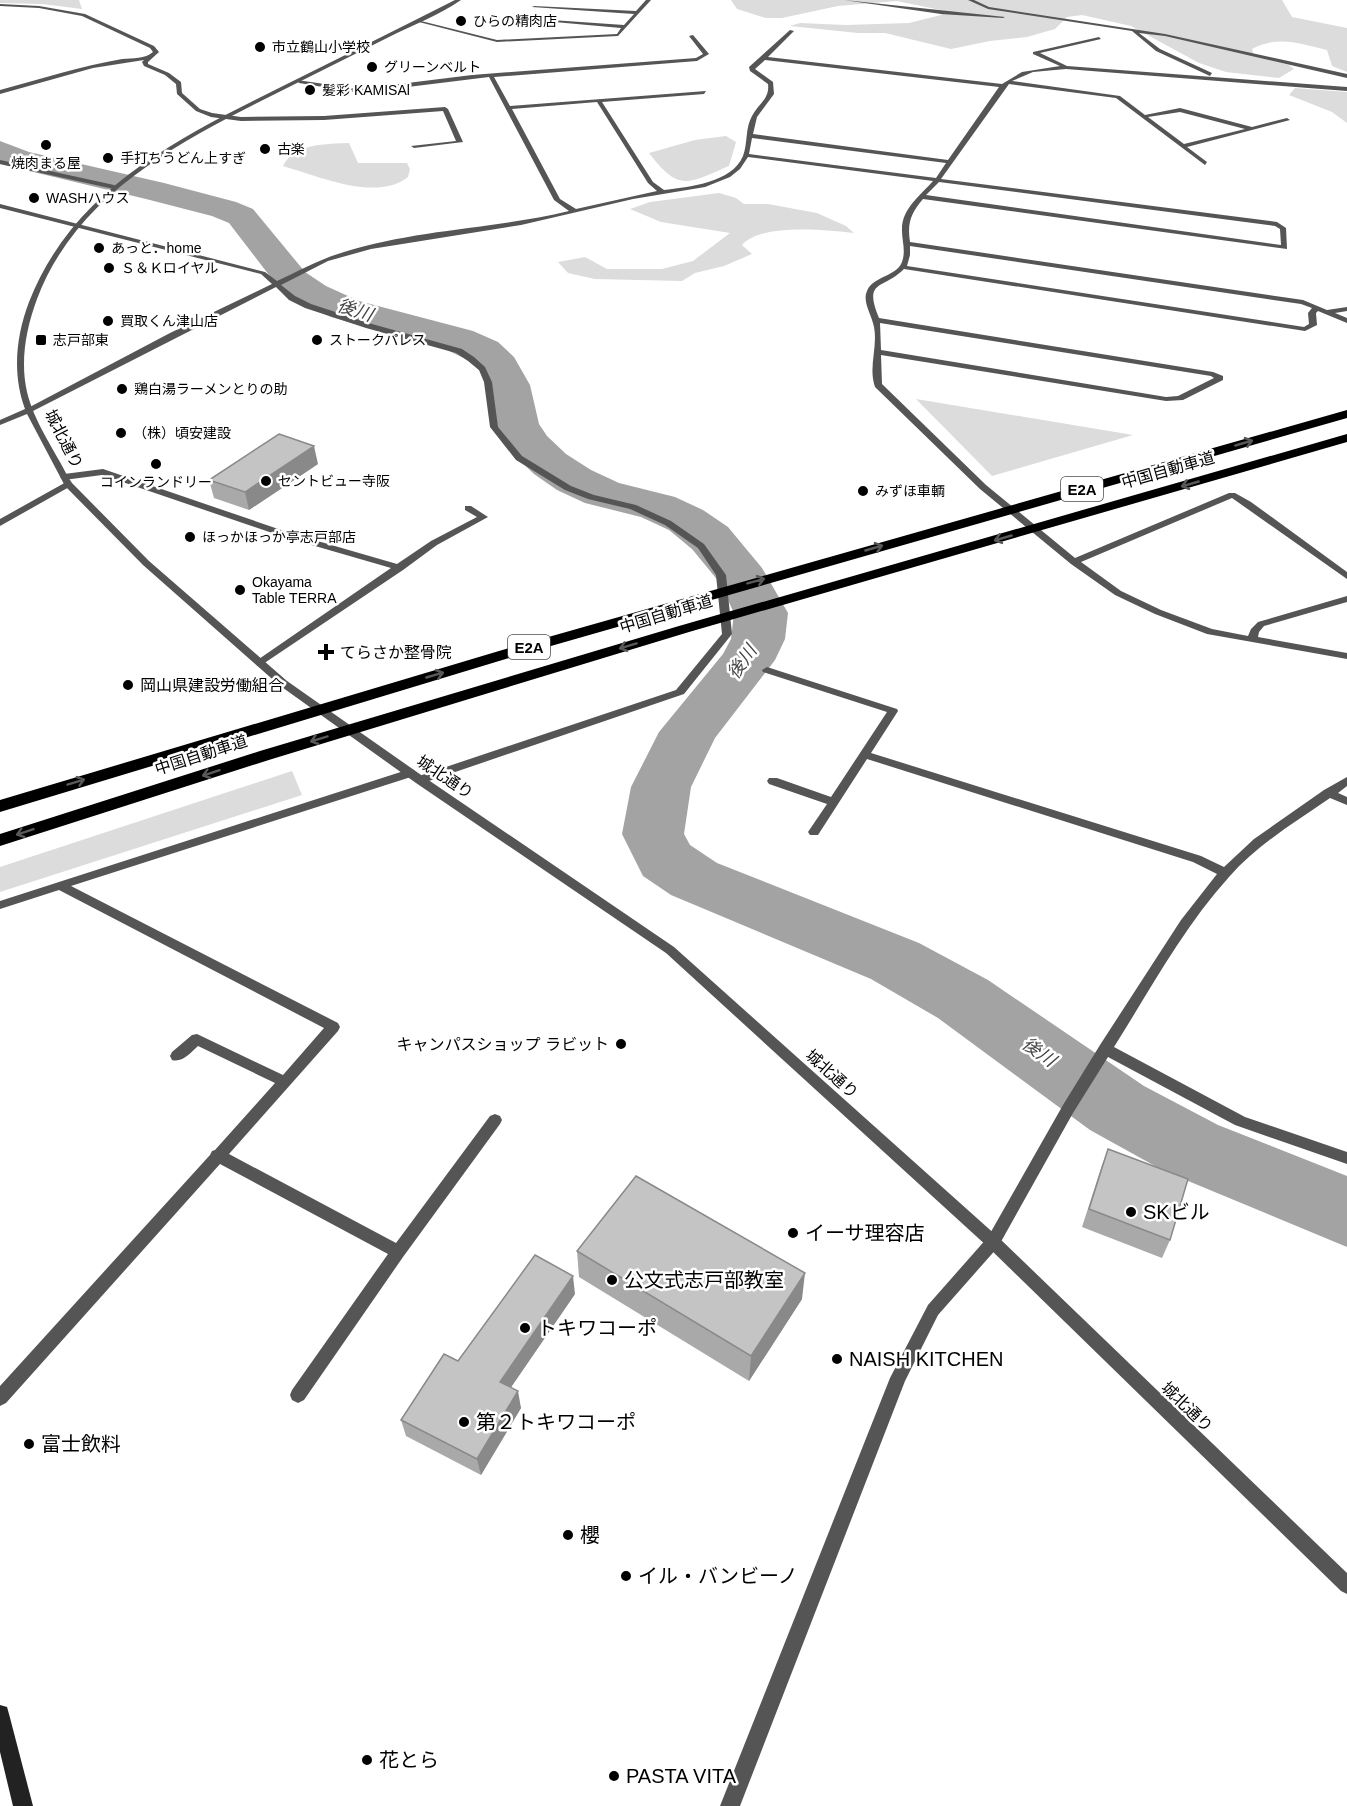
<svg xmlns="http://www.w3.org/2000/svg" width="1347" height="1806" font-family="Arial,'Noto Sans JP',sans-serif">
<style>
.green{fill:#dcdcdc}
.lines{fill:none;stroke-linecap:round;stroke-linejoin:round}
.river{fill:#a3a3a3;fill-rule:evenodd}
.minor{fill:#555;fill-rule:evenodd}
.tertiary{fill:#555;fill-rule:evenodd}
.secondary{fill:#222;fill-rule:evenodd}
.motorway{fill:#000;fill-rule:evenodd}
.wall{fill:#a9a9a9}
.shaded-wall{fill:#898989}
.building{fill:#c4c4c4;stroke:#898989;stroke-width:1.5}
.oneway{stroke:#595959}
.poi-dot{fill:#000;stroke:#fff;stroke-width:2}
.labels{text-anchor:middle;dominant-baseline:central;stroke-width:5;stroke-linejoin:round;paint-order:stroke}
.far-poi-label{font-size:14px;fill:#000;stroke:#fff;text-anchor:start}
.shield{fill:#fff;stroke:#4c4c4c;stroke-width:1.5}
.shield-label{font-size:15px;font-weight:bold;fill:#000}
.street-label{font-size:16px;fill:#000;stroke:#fff}
.poi-label{font-size:16px;fill:#000;stroke:#fff;text-anchor:start}
.water-label{font-size:18px;font-style:italic;fill:#444;stroke:#fff}
.near-poi-label{font-size:20px;fill:#000;stroke:#fff;text-anchor:start}
</style>
<rect width="100%" height="100%" fill="#fff"/>
<path class="green" d="M0,0H79L82,9L42,4L0,3Z
M731,0H1282L1292,17L1347,28V72L1332,66L1327,50C1300,44 1278,35 1252,49L1254,56L1289,65L1294,69L1279,78L1226,72L1199,63L1131,26L1082,15L1067,17L1055,29L1027,37L990,41L951,49L885,33H858L790,26L800,23L846,25L909,23L941,15L945,11L897,1L838,6L782,18H766L737,9Z
M1295,88L1347,92V123L1332,112L1289,95Z
M726,136L736,142L729,166C687,184 679,192 649,153L695,140Z
M349,143L358,163H407L410,169L408,177C376,202 318,176 283,166C294,143 327,144 349,143Z
M719,193L736,198L744,204H768L817,213L846,226L854,233C826,230 761,223 742,245L752,254L724,266L695,273L682,281L595,279L568,273L558,262L585,257L607,269H662L693,261L730,233L661,222L630,209L650,202Z
M916,399L1133,435L992,476Z
M292,771L302,795L0,892V867Z"/>
<g class="lines">
<path class="river" d="M0,141L29,152L164,183L236,202L253,209L305,272L326,286L359,301L473,331L498,342L514,357L530,385L539,424L547,436L566,454L591,470L619,483L675,497L703,510L728,527L762,568L788,613L785,639L775,660L715,738L691,787L684,834L690,845L717,863L919,943L988,980L1144,1086L1218,1125L1347,1176V1247L1164,1171L1090,1130L938,1018L871,979L671,895L643,876L622,834L631,787L659,732L723,654L731,639L734,613L720,583L692,549L669,530L641,517L585,503L557,490L534,474L514,455L495,424L488,385L481,372L468,360L445,349L331,317L298,302L279,288L229,223L212,216L146,199L0,164Z"/>
<path class="minor" d="M646,0H651L618,36L497,42L415,21L417,20L497,40L617,34L621,28L521,19L523,18L624,25L634,14L532,7L534,6L636,11Z
M844,0L1005,17L1003,18L941,14Z
M968,0H974L989,7L1165,34L1347,74V78L1165,36L1139,33L1160,49L1212,73L1210,76L1156,51L1132,31L988,9Z
M0,4L39,6L85,14L154,46L159,52L148,62V64L169,73L181,82L182,93L200,109L212,113L241,117L324,116L445,107L448,109L463,142L414,148L411,146L456,141L443,111L324,120L241,121L211,117L196,111L177,94L176,84L165,75L144,66L142,62L144,60L93,68L0,94V90C41,79 81,66 122,59C133,58 145,59 153,52L150,48L82,16L39,8L0,6Z
M790,30L794,31L768,57L1002,84L1022,72L1060,66L1033,54V52L1099,37L1101,39L1040,53L1067,66L1347,87V91L1066,69L1033,72L1012,81L1120,96L1145,115L1180,108L1252,127L1287,118L1290,120L1187,147L1207,162L1205,165L1116,98L1009,84L941,179L1277,222L1286,228L1287,249L923,199C911,213 907,223 910,242L1303,300L1327,310L1347,307V311L1335,313L1347,318V323L1318,311L1316,313L1317,325L1305,331L904,269C883,290 863,279 879,318L1213,372L1223,376V380L1183,400L1166,401L881,355L882,384L986,485L1075,558L1229,493H1235L1251,502L1347,572V579L1232,498L1081,562L1121,591L1161,610L1212,629L1248,636L1251,629L1258,622L1347,596V602L1264,626L1259,632L1258,637L1347,653V659L1207,634L1155,614L1115,595L1071,564L980,489L875,387C868,367 878,347 874,327C872,315 862,302 867,291C873,276 896,277 902,262C906,251 902,241 902,231C901,209 920,196 933,181L748,157L740,169L730,177L705,187L633,199L521,225L371,249L328,261L281,285L295,296L311,304L372,324L462,349L474,357L485,367L492,382L498,427L522,456L571,486L594,495L636,505L671,521L704,544L726,575L732,634L684,694L420,784L414,780L416,777L676,690L722,634L716,575L698,548L665,525L630,509L588,499L565,490L516,460L490,427L484,382L479,370L468,361L456,353L366,328L305,308L289,300L276,287L33,411L26,409L170,333L272,284L261,274L0,208V204L265,272L277,281C299,271 320,259 344,252C417,229 495,229 569,211L554,200L489,77L359,93L299,83L297,80L359,89L472,75L696,58L703,54L689,36L693,35L709,54L697,61L494,77L510,106L706,91L704,94L602,102L653,182L664,190C688,187 732,183 743,156C748,143 745,128 752,116C758,104 770,99 768,84L750,71L749,67ZM765,60L999,87L948,160L753,134L757,117L774,94L773,82L755,69ZM597,102L648,183L657,191L576,209L560,199L512,109ZM1180,112L1245,129L1184,144L1148,117ZM752,138L946,163L936,178L749,154ZM939,182L1275,226L1280,229L1281,245L926,195ZM910,246L1301,304L1312,308L1308,313L1309,324L1304,327L907,266L910,255ZM880,323L1211,376L1214,378L1178,396L1166,397L881,350Z
M0,160L114,185L117,187L114,189L0,164Z
M103,469L290,533L397,564L431,541L477,517L465,510V506H471L488,517L437,545L403,570L260,666L256,665V661L391,568L284,537L102,475L64,480L60,477L64,474Z
M68,481L71,482V486L0,526V519Z
M767,667L897,709L898,711L871,753L1201,856L1224,867L1254,839L1324,790L1347,777V786L1338,793L1347,797V805L1330,798C1295,822 1257,845 1229,877C1183,928 1150,990 1114,1047L1245,1117L1347,1152V1164L1235,1125L1108,1057L1073,1113L998,1247L938,1315L905,1381L740,1806H720L890,1378L928,1305L988,1237L1063,1105L1100,1045L1181,920L1217,874L1193,862L867,759L818,835H810L808,832L827,804L769,784L767,781L769,778H777L831,797L887,712L763,672L762,670Z
M410,769L414,770L415,773L414,776L71,886L338,1023L340,1027L338,1031L229,1154L396,1243L490,1116L495,1114L500,1116L502,1120L500,1124L403,1257L304,1400L298,1403L292,1400L290,1395L292,1390L388,1254L220,1164L6,1403L0,1406V1386L210,1155L212,1151L215,1150L275,1083L198,1046C191,1052 183,1063 172,1060L170,1056L172,1052L192,1035L197,1034L283,1075L324,1028L59,890L0,909V901Z"/>
<path class="tertiary" d="M455,0H461C439,15 413,25 389,37C347,58 305,79 263,100C172,146 75,198 37,299C26,329 20,361 27,392C34,422 54,449 68,477L72,483L149,561L287,681L424,777L674,947L998,1237L1347,1573V1594L1341,1591L988,1247L666,953L416,783L279,685L143,565L65,486L27,414L0,425V420L25,409C12,374 16,336 29,302C74,187 181,137 285,85C342,57 399,28 455,0Z"/>
<path class="secondary" d="M0,1705L7,1707L9,1714L33,1806H13L0,1752Z"/>
<path class="motorway" d="M1347,410V418L509,658L0,812V800L499,651Z
M1347,434V442L689,632L272,759L0,846V834L260,751L679,626Z"/>
</g>
<path class="wall" d="M318,464L249,510L214,498L209,480Z
M1108,1149L1170,1240L1162,1258L1082,1227L1101,1168Z
M577,1251L802,1299L749,1381L579,1277Z
M575,1294L511,1387L521,1408L481,1475L406,1436L401,1420L458,1361Z"/>
<path class="shaded-wall" d="M314,446L318,464L249,510L245,492Z
M805,1273L802,1299L749,1381L751,1356Z
M573,1276L575,1294L503,1399L500,1382Z
M518,1391L521,1408L481,1475L477,1459Z"/>
<path class="building" d="M279,434L314,446L245,492L209,480Z
M1108,1149L1188,1179L1170,1240L1089,1209Z
M636,1176L805,1273L751,1356L577,1251Z
M535,1255L573,1276L500,1382L518,1391L477,1459L401,1420L444,1354L458,1361Z"/>
<defs><path id="oneway-shaft" d="M-6 0H5M1.5-3L5.5 0L1.5 3" fill="none" stroke-width="1.6" stroke-linecap="round" stroke-linejoin="round" transform="scale(1.5)"/></defs>
<g class="oneway">
<use href="#oneway-shaft" transform="translate(1244 443) rotate(-16)"/>
<use href="#oneway-shaft" transform="translate(1190 484) rotate(164)"/>
<use href="#oneway-shaft" transform="translate(1003 538) rotate(164)"/>
<use href="#oneway-shaft" transform="translate(874 548) rotate(-16)"/>
<use href="#oneway-shaft" transform="translate(756 581) rotate(-15)"/>
<use href="#oneway-shaft" transform="translate(628 646) rotate(163)"/>
<use href="#oneway-shaft" transform="translate(435 675) rotate(-16)"/>
<use href="#oneway-shaft" transform="translate(319 739) rotate(163)"/>
<use href="#oneway-shaft" transform="translate(211 773) rotate(162)"/>
<use href="#oneway-shaft" transform="translate(76 782) rotate(-17)"/>
<use href="#oneway-shaft" transform="translate(25 832) rotate(162)"/>
</g>
<g class="poi-dot">
<circle cx="461" cy="21" r="6"/>
<circle cx="260" cy="47" r="6"/>
<circle cx="372" cy="67" r="6"/>
<circle cx="310" cy="90" r="6"/>
<circle cx="46" cy="145" r="6"/>
<circle cx="265" cy="149" r="6"/>
<circle cx="108" cy="158" r="6"/>
<circle cx="34" cy="198" r="6"/>
<circle cx="99" cy="248" r="6"/>
<circle cx="109" cy="268" r="6"/>
<circle cx="108" cy="321" r="6"/>
<rect x="35" y="334" width="12" height="12" rx="3"/>
<circle cx="317" cy="340" r="6"/>
<circle cx="122" cy="389" r="6"/>
<circle cx="121" cy="433" r="6"/>
<circle cx="156" cy="464" r="6"/>
<circle cx="266" cy="481" r="6"/>
<circle cx="863" cy="491" r="6"/>
<circle cx="190" cy="537" r="6"/>
<circle cx="240" cy="590" r="6"/>
<path d="M323 643h6v6h6v6h-6v6h-6v-6h-6v-6h6z"/>
<circle cx="128" cy="685" r="6"/>
<circle cx="621" cy="1044" r="6"/>
<circle cx="1131" cy="1212" r="6"/>
<circle cx="793" cy="1233" r="6"/>
<circle cx="612" cy="1280" r="6"/>
<circle cx="525" cy="1328" r="6"/>
<circle cx="837" cy="1359" r="6"/>
<circle cx="464" cy="1422" r="6"/>
<circle cx="29" cy="1444" r="6"/>
<circle cx="568" cy="1535" r="6"/>
<circle cx="626" cy="1576" r="6"/>
<circle cx="367" cy="1760" r="6"/>
<circle cx="614" cy="1776" r="6"/>
</g>
<g class="labels">
<g class="far-poi-label">
<text x="473" y="21">ひらの精肉店</text>
<text x="272" y="47">市立鶴山小学校</text>
<text x="384" y="67">グリーンベルト</text>
<text x="322" y="90">髪彩 KAMISAl</text>
<text x="277" y="149">古楽</text>
<text x="120" y="158">手打ちうどん上すぎ</text>
<text x="46" y="163" text-anchor="middle">焼肉まる屋</text>
<text x="46" y="198">WASHハウス</text>
<text x="111" y="248">あっと．home</text>
<text x="121" y="268">Ｓ＆Ｋロイヤル</text>
<text x="120" y="321">買取くん津山店</text>
<text x="53" y="340">志戸部東</text>
<text x="329" y="340">ストークパレス</text>
<text x="134" y="389">鶏白湯ラーメンとりの助</text>
<text x="133" y="433">（株）頃安建設</text>
<text x="278" y="481">セントビュー寺阪</text>
<text x="156" y="482" text-anchor="middle">コインランドリー</text>
<text x="875" y="491">みずほ車輌</text>
<text x="202" y="537">ほっかほっか亭志戸部店</text>
<text x="252" y="582">Okayama<tspan x="252" dy="16">Table TERRA</tspan></text>
</g>
<g class="shield">
<rect x="1061" y="477" width="42" height="24" rx="4.5"/>
<rect x="508" y="635" width="42" height="24" rx="4.5"/>
</g>
<g class="shield-label">
<text x="1082" y="489">E2A</text>
<text x="529" y="647">E2A</text>
</g>
<g class="street-label">
<text transform="translate(64 439) rotate(63)">城北通り</text>
<text transform="translate(1168 470) rotate(-16)">中国自動車道</text>
<text transform="translate(666 614) rotate(-17)">中国自動車道</text>
<text transform="translate(201 755) rotate(-18)">中国自動車道</text>
<text transform="translate(445 777) rotate(34)">城北通り</text>
<text transform="translate(832 1074) rotate(42)">城北通り</text>
<text transform="translate(1187 1407) rotate(44)">城北通り</text>
</g>
<g class="poi-label">
<text x="340" y="652">てらさか整骨院</text>
<text x="140" y="685">岡山県建設労働組合</text>
<text x="609" y="1044" text-anchor="end">キャンパスショップ ラビット</text>
</g>
<g class="water-label">
<text transform="translate(355 310) rotate(18)">後川</text>
<text transform="translate(742 662) rotate(-55)">後川</text>
<text transform="translate(1039 1052) rotate(35)">後川</text>
</g>
<g class="near-poi-label">
<text x="1143" y="1212">SKビル</text>
<text x="805" y="1233">イーサ理容店</text>
<text x="624" y="1280">公文式志戸部教室</text>
<text x="537" y="1328">トキワコーポ</text>
<text x="849" y="1359">NAISH KITCHEN</text>
<text x="476" y="1422">第２トキワコーポ</text>
<text x="41" y="1444">富士飲料</text>
<text x="580" y="1535">櫻</text>
<text x="638" y="1576">イル・バンビーノ</text>
<text x="379" y="1760">花とら</text>
<text x="626" y="1776">PASTA VITA</text>
</g>
</g>
</svg>
